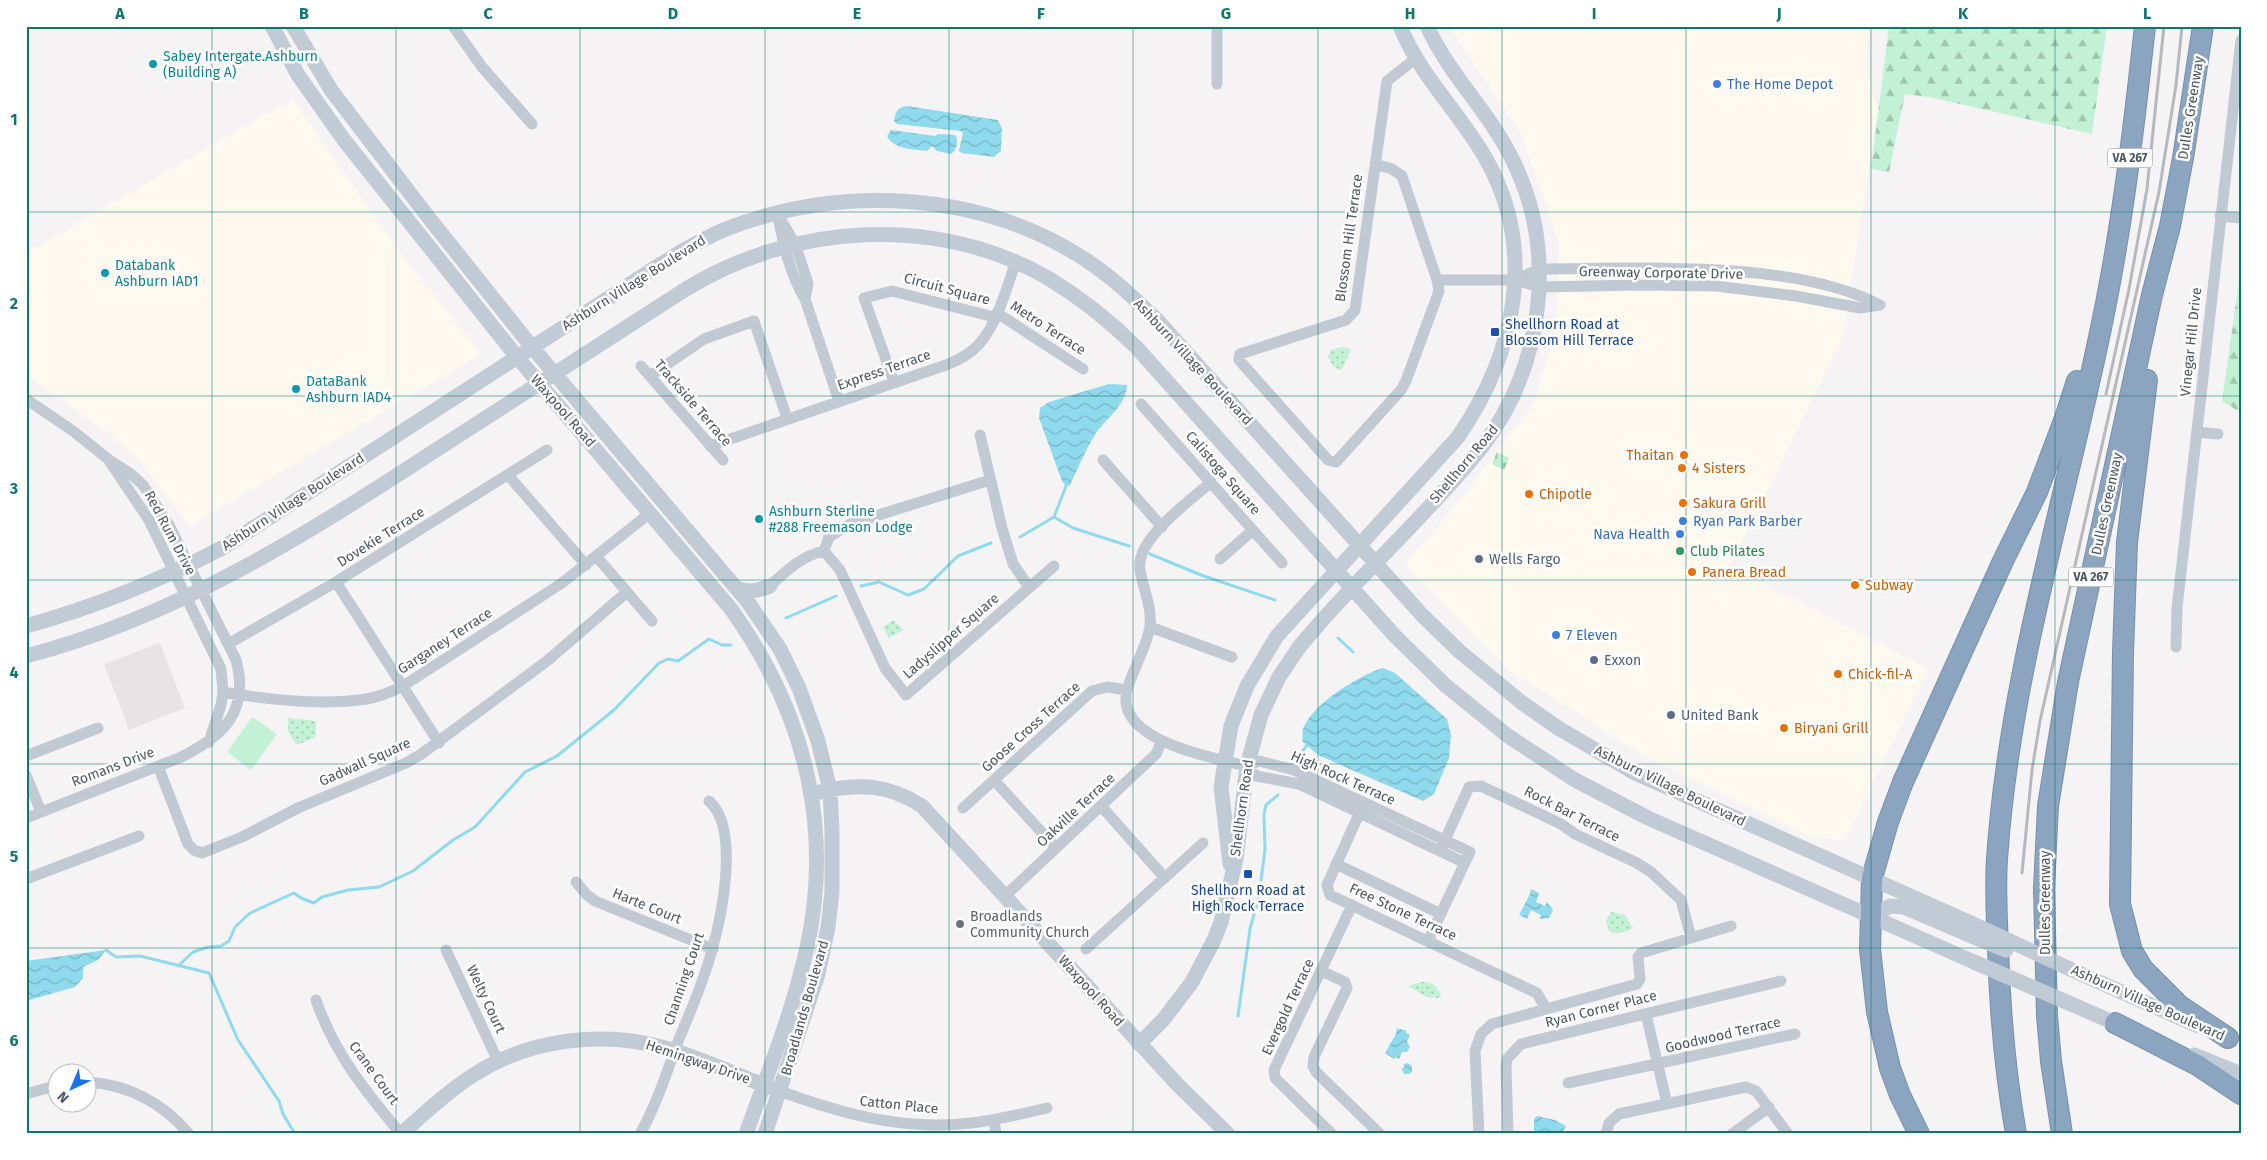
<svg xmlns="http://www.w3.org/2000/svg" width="2267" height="1160" font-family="'Fira Sans',sans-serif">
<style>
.commercial{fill:#fdf9ef}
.education{fill:#e6e4e5}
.grass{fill:#c3f1d5}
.forest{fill:url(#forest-firs)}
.cemetery{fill:url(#cemetery-stones)}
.park{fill:url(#park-dots)}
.water{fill:url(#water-waves)}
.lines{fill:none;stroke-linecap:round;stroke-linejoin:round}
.stream{stroke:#90daee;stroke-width:3}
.highway-casing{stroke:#7690ad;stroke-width:22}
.street{stroke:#c1cad2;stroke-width:11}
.secondary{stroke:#c1cbd6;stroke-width:15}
.highway{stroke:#8ba5c1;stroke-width:20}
.rail{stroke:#b5b8bd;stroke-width:3}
.secondary-bridge{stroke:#c1cbd6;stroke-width:15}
.grid{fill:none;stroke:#0f766e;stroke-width:1;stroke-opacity:0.55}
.culture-dot{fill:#0f9aa8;stroke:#fff;stroke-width:2}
.shop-dot{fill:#3f7fe0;stroke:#fff;stroke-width:2}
.transit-dot{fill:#1a4fb4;stroke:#fff;stroke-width:2}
.food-dot{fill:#e8710a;stroke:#fff;stroke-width:2}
.leisure-dot{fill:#2e9e5b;stroke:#fff;stroke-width:2}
.service-dot{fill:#5c6f8a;stroke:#fff;stroke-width:2}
.worship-dot{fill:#6b7280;stroke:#fff;stroke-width:2}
.labels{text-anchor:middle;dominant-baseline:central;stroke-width:5;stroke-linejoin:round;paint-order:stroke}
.shield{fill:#fff;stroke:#808990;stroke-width:1}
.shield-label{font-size:12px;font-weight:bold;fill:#4a5661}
.culture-label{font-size:14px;fill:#0d838f;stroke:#fff;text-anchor:start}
.shop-label{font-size:14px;fill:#366cbe;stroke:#fff;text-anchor:start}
.street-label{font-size:14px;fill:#4a5661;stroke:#fff}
.transit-label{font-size:14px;fill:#164399;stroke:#fff;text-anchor:start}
.food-label{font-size:14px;fill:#c56008;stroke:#fff;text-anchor:start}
.leisure-label{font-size:14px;fill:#27864d;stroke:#fff;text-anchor:start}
.service-label{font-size:14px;fill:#4e5e75;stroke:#fff;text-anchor:start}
.worship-label{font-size:14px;fill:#5b616d;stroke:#fff;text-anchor:start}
.neatline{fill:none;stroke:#0f766e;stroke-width:2}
.grid-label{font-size:16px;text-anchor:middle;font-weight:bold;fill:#0f766e}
</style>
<defs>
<pattern id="forest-firs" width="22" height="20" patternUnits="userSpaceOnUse" patternTransform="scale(1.25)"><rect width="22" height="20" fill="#c3f1d5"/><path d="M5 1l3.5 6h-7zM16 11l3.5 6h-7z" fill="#a0c6b0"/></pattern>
<pattern id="cemetery-stones" width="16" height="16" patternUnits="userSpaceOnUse" patternTransform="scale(1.25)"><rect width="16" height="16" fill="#c3f1d5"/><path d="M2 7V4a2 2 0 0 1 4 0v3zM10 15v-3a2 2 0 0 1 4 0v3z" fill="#a0c6b0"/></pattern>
<pattern id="park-dots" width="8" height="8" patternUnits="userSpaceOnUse" patternTransform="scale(1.25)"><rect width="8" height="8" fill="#c3f1d5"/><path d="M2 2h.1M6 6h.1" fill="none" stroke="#a0c6b0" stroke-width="1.8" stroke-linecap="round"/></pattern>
<pattern id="water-waves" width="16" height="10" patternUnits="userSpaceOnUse" patternTransform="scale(1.25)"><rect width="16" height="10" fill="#90daee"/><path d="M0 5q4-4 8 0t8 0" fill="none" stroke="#78b4c4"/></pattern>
</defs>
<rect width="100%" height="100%" fill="#f5f3f3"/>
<path class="commercial" d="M1449,26H1870L1866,68L1878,110L1843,337L1730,566L1929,669L1844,841L1813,838L1641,754L1509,670L1405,565L1461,499L1534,403L1556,326L1559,244L1520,132Z
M292,99L405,259L481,354L190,526L141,463L107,431L26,376V253Z"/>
<path class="education" d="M160,643L185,708L129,730L104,664Z"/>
<path class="grass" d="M252,717L277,734L251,770L227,752Z"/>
<path class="forest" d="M1889,26H2107L2092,134L1929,97L1905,94L1889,172L1871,169Z
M2240,274H2241V413L2222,401Z"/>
<path class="cemetery" d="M1497,452L1509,458L1504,470L1492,464Z"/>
<path class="park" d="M1343,347L1351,350L1341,371L1333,366L1328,357L1331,350Z
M894,620L903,630L889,638L883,627Z
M288,718L316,721V737L297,745L288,732Z
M1611,912L1625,915L1633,928C1625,932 1618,935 1609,931L1606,921Z
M1421,982C1431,981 1436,986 1441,994L1439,998L1427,997L1408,986Z"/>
<path class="water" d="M907,106L998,120L1002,128L1001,151L994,157L962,153L959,151L963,133L961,131L897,124L894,121C895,112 898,107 907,106Z
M891,130L935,136L938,134L955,135C959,140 957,150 951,154L937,151L932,146L927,151C913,149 894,150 887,136Z
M1109,384L1127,385C1127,404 1106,419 1096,433C1086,449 1078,468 1070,485L1066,486L1062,481L1039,418L1040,408L1049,402Z
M1383,668L1395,673L1447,719L1451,735L1449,758L1434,794L1423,801L1318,755L1302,741C1303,738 1302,732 1303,729C1313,703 1358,676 1383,668Z
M1531,889L1539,893L1536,902L1545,906L1547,902L1553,910L1549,918L1540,919L1541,915L1531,910L1527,919L1519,915L1530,894Z
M106,950L98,960L83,967V978L75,987L26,1001V961Z
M1397,1028L1407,1031L1406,1033L1410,1035L1407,1042L1410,1047L1407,1052H1402L1399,1059L1395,1057L1394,1059L1385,1053L1396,1034Z
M1408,1063L1412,1066V1072L1409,1074H1404L1401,1068H1404V1064Z
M1537,1116L1555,1120L1566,1126C1562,1138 1544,1134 1534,1134V1119Z"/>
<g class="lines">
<path class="stream" d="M1054,517L1073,528L1129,546
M1020,537L1054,517L1066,486
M1150,554L1201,575L1275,600
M861,586L879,582L908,595L924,589L958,556L991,543
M786,618L836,596
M1338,638L1353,652
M1300,755L1307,745
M1261,880L1265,850L1264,814L1266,805L1278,795
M106,950L116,957L140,956L209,973L238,1040L279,1101L283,1114L295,1134
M178,966L193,952L208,947L221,946L229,941L235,927L250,913L294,893L301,898L314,903L322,897L348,890L379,887L413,871L453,840L475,827L525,772L557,756L614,710L659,663L668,659L678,661L709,639L722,645H731
M1238,1016L1250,929L1259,896"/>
<g class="highway-casing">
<path id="highway" d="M2147,380L2127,542L2123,652L2120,904L2132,951L2143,969L2180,1006L2228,1038
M2115,1023L2199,1066L2241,1094
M1919,1134L1900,1095L1890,1068L1877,1012L1870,949L1872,878L1888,822L1903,782L2003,561L2037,492L2065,418L2077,381
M2016,1134C2005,1072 2000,1012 1998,949C1997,919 1995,888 1997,859C2009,679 2065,503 2101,328C2122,228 2134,127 2145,26
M2062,1134L2051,1061L2047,1016L2044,888L2048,806L2068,682L2152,295L2170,226L2183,158L2203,26"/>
</g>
<path class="street" d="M453,26L482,67L532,124
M1217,84V26
M1375,164L1392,169L1402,176L1437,280L1439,291L1406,381L1401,390L1336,462L1328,460L1239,360L1240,354L1346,320L1355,310L1387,81L1415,59
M777,212C783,242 789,273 805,299L839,401
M2220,216L2241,218
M781,220L795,244L808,283L805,299
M1437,280H1516L1539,269C1638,269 1792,259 1880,305
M1516,280L1539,287L1639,285L1716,286L1796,296L1860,308L1880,305
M997,313L1083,369
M641,366L723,460
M650,376L704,339L754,321L787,418
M894,382L864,298L892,291L994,317
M26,399L73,431L108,459L131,474L143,485L169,525L236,660C250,712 223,737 179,758L26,818
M1141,404L1282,563
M2197,432L2218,434
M980,435L1002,528L1013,564L1029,587
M710,446L946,365C956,361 965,357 973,350C995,332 1006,290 1015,264
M1103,460L1162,527
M110,462L149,520L221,669L223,692L221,705L209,742
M508,475L586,565
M1211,482C1189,502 1135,539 1140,570C1143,589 1152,606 1150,626C1148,644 1132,671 1127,690C1114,741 1214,758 1247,766
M824,551L840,570L885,668L906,695L1054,566
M596,556L652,621
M1220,559L1253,530
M336,582L439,743
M765,590C785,573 798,557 824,551L829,537L850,524L990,480
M1150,627L1232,657
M228,644L336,582L547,450
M2176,647L2177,608L2241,40
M223,692C269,700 321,706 366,699C379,697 391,692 403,686L562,583L650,513
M26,756L98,728
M158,766L188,844L194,850L202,853L242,837L298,808L406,763L420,755L547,661L627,592
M1247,766L1259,761L1294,770L1470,852L1428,941
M1247,766L1256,776L1299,784L1465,863
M26,775L41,812
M994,780L1056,848
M1364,803L1327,885L1330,895L1537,993L1546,1009
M1102,807L1165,878
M963,808L1092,691L1107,687L1127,690
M1440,851L1469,787L1481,786L1561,824L1575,834L1637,863L1651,872L1681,900L1691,937
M1336,864L1441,914
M26,879L139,836
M576,882L587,895L595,901L713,949
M1005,896L1156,754L1162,741
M1086,949L1203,843
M446,950L498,1061
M1321,971L1345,982L1347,988L1314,1057L1313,1066L1316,1072L1380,1134
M316,1000C334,1053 366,1092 401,1134
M1646,1014L1667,1104
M88,1082C129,1085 162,1102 189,1134
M1568,1083L1795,1034
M780,1091C842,1114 904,1131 971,1123C997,1120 1022,1114 1047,1108
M26,1094L58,1085
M994,1120L996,1134
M640,1134C657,1104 667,1071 679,1039C691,1010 704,981 712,950C722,915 740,828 709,801
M1332,1134L1275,1078L1274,1070L1352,905
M1479,1134L1475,1051L1481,1034L1492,1024L1637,984L1640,979L1638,957L1641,953L1731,926
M1508,1134L1506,1066L1507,1059L1521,1044L1781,981
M1606,1134L1609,1123L1619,1114L1746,1087L1756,1091L1788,1134
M1732,1134L1769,1107"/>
<path class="secondary" d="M272,26L298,75L344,140L517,357L731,609C809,718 837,841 801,972C787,1027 765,1080 746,1134
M293,26L331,90L429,218L532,347L748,602L780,649L799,688L818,741L830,790L832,831V892L828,927L818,974L765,1134
M736,588C750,593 757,591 770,586
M26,626C95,607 161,580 224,547L644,275C670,258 697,241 726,229C842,184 981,191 1086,260C1112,277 1135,299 1158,321L1422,615L1459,651L1521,702L1558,728L1635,773L1971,923
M26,656C177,617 307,534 436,450C519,396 603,343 686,289C794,223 936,214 1048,278C1081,298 1110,321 1137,348L1395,636L1445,685L1508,736L1575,780L1648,818L1974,962
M820,792C859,783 888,784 922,806L1177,1084L1228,1134
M1230,864L1221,787L1231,726L1247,686L1277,636L1458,437C1515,354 1538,251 1486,159C1460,113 1420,76 1400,26
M1871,917L1890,906L1904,907L1972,936
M2070,969L2198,1026
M2071,1004L2124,1027
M1139,1044L1163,1020L1192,982L1214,940L1221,922L1236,859L1247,766L1261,715L1279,677L1300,646L1318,625C1354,584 1393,546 1430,506C1449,485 1470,464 1487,440C1543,362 1556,254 1516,167C1493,115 1450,77 1427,26
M2194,1055L2241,1074
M401,1134C425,1113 448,1091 475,1074C530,1039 603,1030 665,1048C701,1058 736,1075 772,1088"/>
<use href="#highway" class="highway"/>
<path class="rail" d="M2106,394L2129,289L2147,189L2164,26
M2022,873L2032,770L2040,721L2159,192L2176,85L2182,26"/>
<path class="secondary-bridge" d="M1971,923L2070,969
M1972,936L2006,950
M1974,962L2071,1004"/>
</g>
<path class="grid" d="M212,26V1134M396,26V1134M580,26V1134M765,26V1134M949,26V1134M1133,26V1134M1318,26V1134M1502,26V1134M1686,26V1134M1871,26V1134M2055,26V1134M26,212H2241M26,396H2241M26,580H2241M26,764H2241M26,948H2241"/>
<g class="culture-dot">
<circle cx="153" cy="64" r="5"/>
<circle cx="105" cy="273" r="5"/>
<circle cx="296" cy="389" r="5"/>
<circle cx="759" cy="519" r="5"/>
</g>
<g class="shop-dot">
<circle cx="1717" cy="84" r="5"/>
<circle cx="1683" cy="521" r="5"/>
<circle cx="1680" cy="534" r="5"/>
<circle cx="1556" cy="635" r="5"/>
</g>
<g class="transit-dot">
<rect x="1490" y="327" width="10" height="10" rx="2.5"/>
<rect x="1243" y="869" width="10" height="10" rx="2.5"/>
</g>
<g class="food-dot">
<circle cx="1684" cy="455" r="5"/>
<circle cx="1682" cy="468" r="5"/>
<circle cx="1529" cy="494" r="5"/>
<circle cx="1683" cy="503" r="5"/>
<circle cx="1692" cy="572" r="5"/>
<circle cx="1855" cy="585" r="5"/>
<circle cx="1838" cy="674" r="5"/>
<circle cx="1784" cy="728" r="5"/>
</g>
<circle class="leisure-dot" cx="1680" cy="551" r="5"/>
<g class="service-dot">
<circle cx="1479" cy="559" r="5"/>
<circle cx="1594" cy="660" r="5"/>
<circle cx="1671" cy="715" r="5"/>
</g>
<circle class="worship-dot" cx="960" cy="924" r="5"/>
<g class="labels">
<g class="shield">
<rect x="2107.5" y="148.5" width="45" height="19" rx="4"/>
<rect x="2068.5" y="567.5" width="45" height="19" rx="4"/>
</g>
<g class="shield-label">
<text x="2130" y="158">VA 267</text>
<text x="2091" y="577">VA 267</text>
</g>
<g class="culture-label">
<text x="163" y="56">Sabey Intergate.Ashburn<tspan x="163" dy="16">(Building A)</tspan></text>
<text x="115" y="265">Databank<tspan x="115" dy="16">Ashburn IAD1</tspan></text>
<text x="306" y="381">DataBank<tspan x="306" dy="16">Ashburn IAD4</tspan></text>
<text x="769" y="511">Ashburn Sterline<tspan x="769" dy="16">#288 Freemason Lodge</tspan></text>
</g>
<g class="shop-label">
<text x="1727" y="84">The Home Depot</text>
<text x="1693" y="521">Ryan Park Barber</text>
<text x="1670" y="534" text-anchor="end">Nava Health</text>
<text x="1566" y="635">7 Eleven</text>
</g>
<g class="street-label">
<text transform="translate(2191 108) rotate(-81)">Dulles Greenway</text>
<text transform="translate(1349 238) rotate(-82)">Blossom Hill Terrace</text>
<text transform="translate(1661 273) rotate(1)">Greenway Corporate Drive</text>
<text transform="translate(634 283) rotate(-32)">Ashburn Village Boulevard</text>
<text transform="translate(947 289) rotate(15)">Circuit Square</text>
<text transform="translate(1048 328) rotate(33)">Metro Terrace</text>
<text transform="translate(2191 342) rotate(-84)">Vinegar Hill Drive</text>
<text transform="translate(1193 362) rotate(47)">Ashburn Village Boulevard</text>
<text transform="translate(884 370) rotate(-19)">Express Terrace</text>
<text transform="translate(693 403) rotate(49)">Trackside Terrace</text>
<text transform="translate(563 411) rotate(49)">Waxpool Road</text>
<text transform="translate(1464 464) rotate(-50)">Shellhorn Road</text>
<text transform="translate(1223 473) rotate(49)">Calistoga Square</text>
<text transform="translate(293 502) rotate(-33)">Ashburn Village Boulevard</text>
<text transform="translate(2107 504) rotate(-78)">Dulles Greenway</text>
<text transform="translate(170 533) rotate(62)">Red Rum Drive</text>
<text transform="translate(381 537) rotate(-32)">Dovekie Terrace</text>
<text transform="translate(951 636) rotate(-41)">Ladyslipper Square</text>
<text transform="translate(445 641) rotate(-33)">Garganey Terrace</text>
<text transform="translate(1031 727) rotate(-42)">Goose Cross Terrace</text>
<text transform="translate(365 762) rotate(-24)">Gadwall Square</text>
<text transform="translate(113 767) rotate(-21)">Romans Drive</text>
<text transform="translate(1343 778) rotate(24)">High Rock Terrace</text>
<text transform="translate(1670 786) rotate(26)">Ashburn Village Boulevard</text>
<text transform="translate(1242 808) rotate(-82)">Shellhorn Road</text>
<text transform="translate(1076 810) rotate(-43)">Oakville Terrace</text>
<text transform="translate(1572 814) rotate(27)">Rock Bar Terrace</text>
<text transform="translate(2045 903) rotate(-90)">Dulles Greenway</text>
<text transform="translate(647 906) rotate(22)">Harte Court</text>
<text transform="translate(1403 912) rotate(25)">Free Stone Terrace</text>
<text transform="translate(684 979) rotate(-71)">Channing Court</text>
<text transform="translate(1091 991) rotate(48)">Waxpool Road</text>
<text transform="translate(486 999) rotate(65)">Welty Court</text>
<text transform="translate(2148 1003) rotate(24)">Ashburn Village Boulevard</text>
<text transform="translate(1288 1007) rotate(-65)">Evergold Terrace</text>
<text transform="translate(805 1008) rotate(-74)">Broadlands Boulevard</text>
<text transform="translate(1601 1009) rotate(-14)">Ryan Corner Place</text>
<text transform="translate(1723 1035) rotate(-13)">Goodwood Terrace</text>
<text transform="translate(698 1062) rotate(19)">Hemingway Drive</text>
<text transform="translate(374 1073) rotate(54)">Crane Court</text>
<text transform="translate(899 1105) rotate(6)">Catton Place</text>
</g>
<g class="transit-label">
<text x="1505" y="324">Shellhorn Road at<tspan x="1505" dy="16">Blossom Hill Terrace</tspan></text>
<text x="1248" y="890" text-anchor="middle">Shellhorn Road at<tspan x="1248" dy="16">High Rock Terrace</tspan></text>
</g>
<g class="food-label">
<text x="1674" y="455" text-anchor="end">Thaitan</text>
<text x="1692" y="468">4 Sisters</text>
<text x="1539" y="494">Chipotle</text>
<text x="1693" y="503">Sakura Grill</text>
<text x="1702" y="572">Panera Bread</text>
<text x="1865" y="585">Subway</text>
<text x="1848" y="674">Chick-fil-A</text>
<text x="1794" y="728">Biryani Grill</text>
</g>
<g class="leisure-label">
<text x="1690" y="551">Club Pilates</text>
</g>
<g class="service-label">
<text x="1489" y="559">Wells Fargo</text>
<text x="1604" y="660">Exxon</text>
<text x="1681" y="715">United Bank</text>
</g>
<g class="worship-label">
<text x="970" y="916">Broadlands<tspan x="970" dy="16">Community Church</tspan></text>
</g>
</g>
<rect width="2267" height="1160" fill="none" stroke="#ffffff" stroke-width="55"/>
<g transform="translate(72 1088) rotate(224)"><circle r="24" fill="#ffffff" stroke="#b7bbc0"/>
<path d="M0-4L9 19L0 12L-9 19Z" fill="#1a73e8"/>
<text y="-8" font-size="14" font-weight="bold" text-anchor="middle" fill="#4a5661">N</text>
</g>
<rect x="28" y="28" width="2212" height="1104" class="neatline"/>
<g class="grid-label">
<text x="120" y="19">A</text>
<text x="304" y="19">B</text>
<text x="488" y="19">C</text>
<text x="673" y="19">D</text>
<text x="857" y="19">E</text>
<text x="1041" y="19">F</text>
<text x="1226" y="19">G</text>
<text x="1410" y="19">H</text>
<text x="1594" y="19">I</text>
<text x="1779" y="19">J</text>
<text x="1963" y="19">K</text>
<text x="2147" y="19">L</text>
<text x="14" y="125">1</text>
<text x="14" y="309">2</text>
<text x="14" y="494">3</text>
<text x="14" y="678">4</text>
<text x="14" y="862">5</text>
<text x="14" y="1046">6</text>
</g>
</svg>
